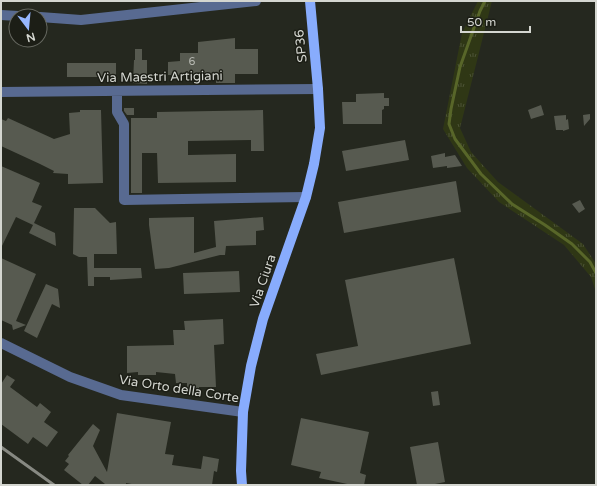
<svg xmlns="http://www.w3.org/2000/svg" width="597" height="486" font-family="'Varela Round',sans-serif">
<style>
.grass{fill:url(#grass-tufts)}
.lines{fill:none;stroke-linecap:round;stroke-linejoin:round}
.stream{stroke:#586629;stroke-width:3}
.building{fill:#575a50}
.minor{stroke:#586a91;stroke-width:10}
.major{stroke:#88acfd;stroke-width:10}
.rail{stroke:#878982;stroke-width:3}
.labels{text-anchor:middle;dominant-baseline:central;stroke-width:3;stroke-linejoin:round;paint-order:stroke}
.number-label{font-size:11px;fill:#b5b7b0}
.street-label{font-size:13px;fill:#d4d6d0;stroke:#1c1e16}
</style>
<defs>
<pattern id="grass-tufts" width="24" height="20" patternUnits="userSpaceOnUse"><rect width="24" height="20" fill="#2f3715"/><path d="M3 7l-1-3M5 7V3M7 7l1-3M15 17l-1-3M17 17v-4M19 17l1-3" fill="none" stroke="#4c5336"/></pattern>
</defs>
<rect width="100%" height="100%" fill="#25281f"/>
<path class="grass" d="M478,1H492L460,128L471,152L498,182L583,244L596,264V292L591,277L564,245L499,202L467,168L443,129L462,33Z"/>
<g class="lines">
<path class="stream" d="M485,1L480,11L460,67L451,109L449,124L455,139L481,174L512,204L545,225L572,244L590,262L596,273"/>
</g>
<path class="building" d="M235,38V49H258V74H235V83H216V75H168V62L180,61V53H198V42Z
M135,49H142V60H147V84L133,83L134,60H135Z
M67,63H116V77H67Z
M384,93V98H389V106H384V109L382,110V124H343L342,102H356V94Z
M541,105L544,115L531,119L528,110Z
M124,108H134V115H127L124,111Z
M80,110H101L103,183L68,184V174L53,173L54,171L40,164L1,146V119L6,121L8,118L54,139L70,134L69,113L80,112Z
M263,110L264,151H251V140L188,141V155L236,154V182L158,183L157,153H142V193H131V118H157V112Z
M590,114V119L584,126L583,115Z
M566,115V120L568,119L569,129L563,131V130H556L554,116Z
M405,140L409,160L346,171L342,151Z
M445,153V157L455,155L462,166L447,168V166L433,168L431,156Z
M1,166L40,183L32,202L42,206L34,223L55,233L56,246L29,233L33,225L16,217L1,248Z
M456,181L461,212L344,233L338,202Z
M580,200L585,209L579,213L572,204Z
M74,208H95L110,223L116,222L117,254H94V268H141L142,278L110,280V277H94V286H88L87,257H79L73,254Z
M194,217V253L216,247L214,221L263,217L264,230L256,231V245L226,246L225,255H220L169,268L155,269L149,225V218Z
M1,258L36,274L16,321L26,325L13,330L12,325L1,320Z
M454,258L471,344L321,375L316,354L358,346L345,280Z
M239,271L240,292L184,294L183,273Z
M46,284L58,289L60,308L52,304L37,338L24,331Z
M223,319L224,344L214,345L216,387H199V392H197V395H187V383H176L175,374L156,372V375H138V372L127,373V346L174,345L173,330H185L184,321Z
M7,375L15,380L10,387L37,407L40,403L51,412L44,422L58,432L47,447L33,437L28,444L1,424V384Z
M438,391L440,405L433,406L431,392Z
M117,413L171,422L165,454L174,455L172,465L201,469L203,456L219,459L217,472L214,471L212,485H137L126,483V485H104L105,484L95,476L88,485H83L64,470L69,464L65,461L69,456L68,455L93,424L100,430L93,446L107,472Z
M301,418L369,432L360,473L366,475L364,485H352L319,478L321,472L291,465Z
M438,442L445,482L430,485H417L410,447Z"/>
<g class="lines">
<path class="minor" d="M1,15L18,16
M40,17L81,20L256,1
M117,91V112L124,124V200L306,197
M1,92L318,89
M1,343L70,377L121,395L243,412"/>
<path class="major" d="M242,485L241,471L243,412L251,366L263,319L306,197L314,164L320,128L318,89L310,1"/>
<path class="rail" d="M1,447L54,485"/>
</g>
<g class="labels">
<g class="number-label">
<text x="192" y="61">6</text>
</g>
<g class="street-label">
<text transform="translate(301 46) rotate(-96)">SP36</text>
<text transform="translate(160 77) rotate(-1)">Via Maestri Artigiani</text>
<text transform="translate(263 281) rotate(-71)">Via Ciura</text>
<text transform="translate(179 389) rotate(9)">Via Orto della Corte</text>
</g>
</g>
<rect width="597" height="486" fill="none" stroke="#d4d6d0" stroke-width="4"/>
<g transform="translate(28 28) rotate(164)"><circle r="19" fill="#1c1e16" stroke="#666860"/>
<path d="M0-3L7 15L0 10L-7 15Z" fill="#96b6fd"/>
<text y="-6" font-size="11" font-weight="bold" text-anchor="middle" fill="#d4d6d0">N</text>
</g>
<path d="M461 26v6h69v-6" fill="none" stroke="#d4d6d0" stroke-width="2"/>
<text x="467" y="26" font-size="12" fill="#d4d6d0" stroke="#1c1e16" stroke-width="3" paint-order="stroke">50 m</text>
</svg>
